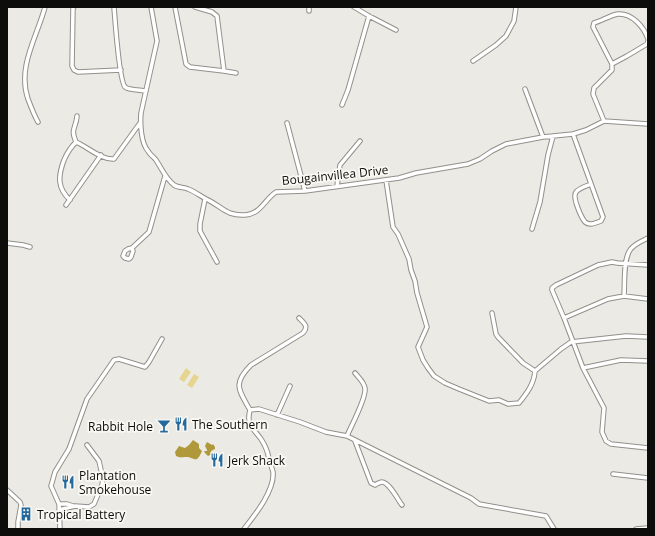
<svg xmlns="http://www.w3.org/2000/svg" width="655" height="536" font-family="'Open Sans',sans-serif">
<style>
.green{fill:#e6d590}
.water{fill:#af993b}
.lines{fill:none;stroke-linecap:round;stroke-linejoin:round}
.minor-casing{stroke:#91908a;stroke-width:5.5}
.minor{stroke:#fff;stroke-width:3.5}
.labels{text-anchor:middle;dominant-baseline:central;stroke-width:3.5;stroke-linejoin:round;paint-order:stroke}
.street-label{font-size:12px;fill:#0d0d0b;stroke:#f9f8f2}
.poi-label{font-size:12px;fill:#0d0d0b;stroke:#f9f8f2;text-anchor:start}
</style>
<rect width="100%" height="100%" fill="#eceae5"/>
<path class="green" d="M186,368L191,372L184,382L179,379Z
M194,374L199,377L192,388L187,385Z"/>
<path class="water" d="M193,440L199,444V448L202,451C196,465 195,457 186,457C181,457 180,458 176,456L175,452L179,446L185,448L189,445Z
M207,442L212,445L213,444L215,447V449L211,451L212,454L208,456L205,453L204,451H207V450L205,446Z"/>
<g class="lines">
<g class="minor-casing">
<path id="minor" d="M74,7L73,8L72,66L74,70L78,72L121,70
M114,7C115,19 119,80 125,87C128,90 141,90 146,91
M151,7L157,41L141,113C140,124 141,143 148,151C150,155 154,157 156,160C162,169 165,178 174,185C178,188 184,187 188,189C196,192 203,198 210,201C224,209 228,216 245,215C261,214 265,199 276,192L305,191L399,178L416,173L468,164L480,159L492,151L506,144L543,137L573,134L586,130L604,121L648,124
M175,7L186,64L190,67L224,71L217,16L212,12L195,7
M354,7L369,16L396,30
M309,11V7
M473,61L496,45L506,36L514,21L516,7
M612,64L627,56L647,44L648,41
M224,71L236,73
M525,89L543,137
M342,105L348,90L369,16
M604,121L593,94L594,88L612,70V64L593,27L594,23C601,21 611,15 618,14C632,13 644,27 648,39
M38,122C34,115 31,107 28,99C17,67 37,37 45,7
M287,123L305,191
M573,134L603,217L601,221C595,223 590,226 585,222C581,217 572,197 576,192C579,188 587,186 591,184
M76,142C88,147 101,160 114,159L140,123
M76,142C70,128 76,129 77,116
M386,180L393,227L398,234L409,259L411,270L415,281L417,293L427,327L418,347L423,360L428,368L434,376L445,383L459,389L489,401L499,400L508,404L519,403C527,393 534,384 535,371L523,363L498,337L496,334L492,313
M337,186L340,165L360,141
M205,199L200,224V231L217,262
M70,200C57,188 58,176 64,160C67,153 71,147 76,142
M66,205L101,155
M532,229L540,202L548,155L553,136
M7,243L23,245L30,247
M132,248L133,251L131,257L129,259L125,258L123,256L125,251L128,249L132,248L149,232L165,176
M648,265L617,263L612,262L598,265L556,285L552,288V290L564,318L583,368L604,408L602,432L606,441L611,444L648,448
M624,296C625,284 623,260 630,250C634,244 642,241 648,238
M564,318L608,299L624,296L648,299
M583,368L621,360L648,361
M535,371L561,349L571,342L626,336L648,337
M250,410C239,390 232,384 251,365L303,333C309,326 304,323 299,318
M277,415L290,386
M347,436C351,426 366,399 365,389C365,383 359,378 355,373
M355,441L371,483L375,485C376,484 381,482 382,482C389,482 398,500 402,505
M613,474L648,478
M7,490L20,502L21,505L18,522V529
M59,504H67L73,506
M59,510L75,506L89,507L94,504L102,485L103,479L99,461L87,445
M60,529L59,504L51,486L55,472L69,449L87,399L114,360L119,359L145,367L149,362L162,339
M244,529C255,515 275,490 273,472C272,468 270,463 269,459C268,453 265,445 261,439C253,428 246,425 250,410L259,409L300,422L326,432L347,436L471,498L479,504L546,516L554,529
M636,529L648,528"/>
</g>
<use href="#minor" class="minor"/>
</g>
<defs>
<g id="restaurant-bare" transform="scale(1.08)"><path d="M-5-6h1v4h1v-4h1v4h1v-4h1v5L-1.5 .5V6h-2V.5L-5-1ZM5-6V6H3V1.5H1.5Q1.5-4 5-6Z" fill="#24699e" stroke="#f9f8f2" stroke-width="2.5" paint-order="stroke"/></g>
<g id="bar-bare" transform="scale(1.08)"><path d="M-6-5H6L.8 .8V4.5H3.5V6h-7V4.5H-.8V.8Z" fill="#24699e" stroke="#f9f8f2" stroke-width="2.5" paint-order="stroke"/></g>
<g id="building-bare" transform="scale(1.08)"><path d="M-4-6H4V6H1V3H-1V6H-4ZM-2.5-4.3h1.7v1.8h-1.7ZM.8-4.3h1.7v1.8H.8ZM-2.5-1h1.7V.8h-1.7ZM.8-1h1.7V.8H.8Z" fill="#24699e" stroke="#f9f8f2" stroke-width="2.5" paint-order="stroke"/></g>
</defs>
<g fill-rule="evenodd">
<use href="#restaurant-bare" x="181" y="424"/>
<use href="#bar-bare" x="164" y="426"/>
<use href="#restaurant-bare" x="217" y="460"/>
<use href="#restaurant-bare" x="68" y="482"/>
<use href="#building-bare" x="26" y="514"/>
</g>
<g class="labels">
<g class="street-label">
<text transform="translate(335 175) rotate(-6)">Bougainvillea Drive</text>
</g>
<g class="poi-label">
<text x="192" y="424">The Southern</text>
<text x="153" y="426" text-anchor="end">Rabbit Hole</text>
<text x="228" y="460">Jerk Shack</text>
<text x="79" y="475">Plantation<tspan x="79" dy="14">Smokehouse</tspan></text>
<text x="37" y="514">Tropical Battery</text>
</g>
</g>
<rect width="655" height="536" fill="none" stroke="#0d0d0b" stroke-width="16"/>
</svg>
